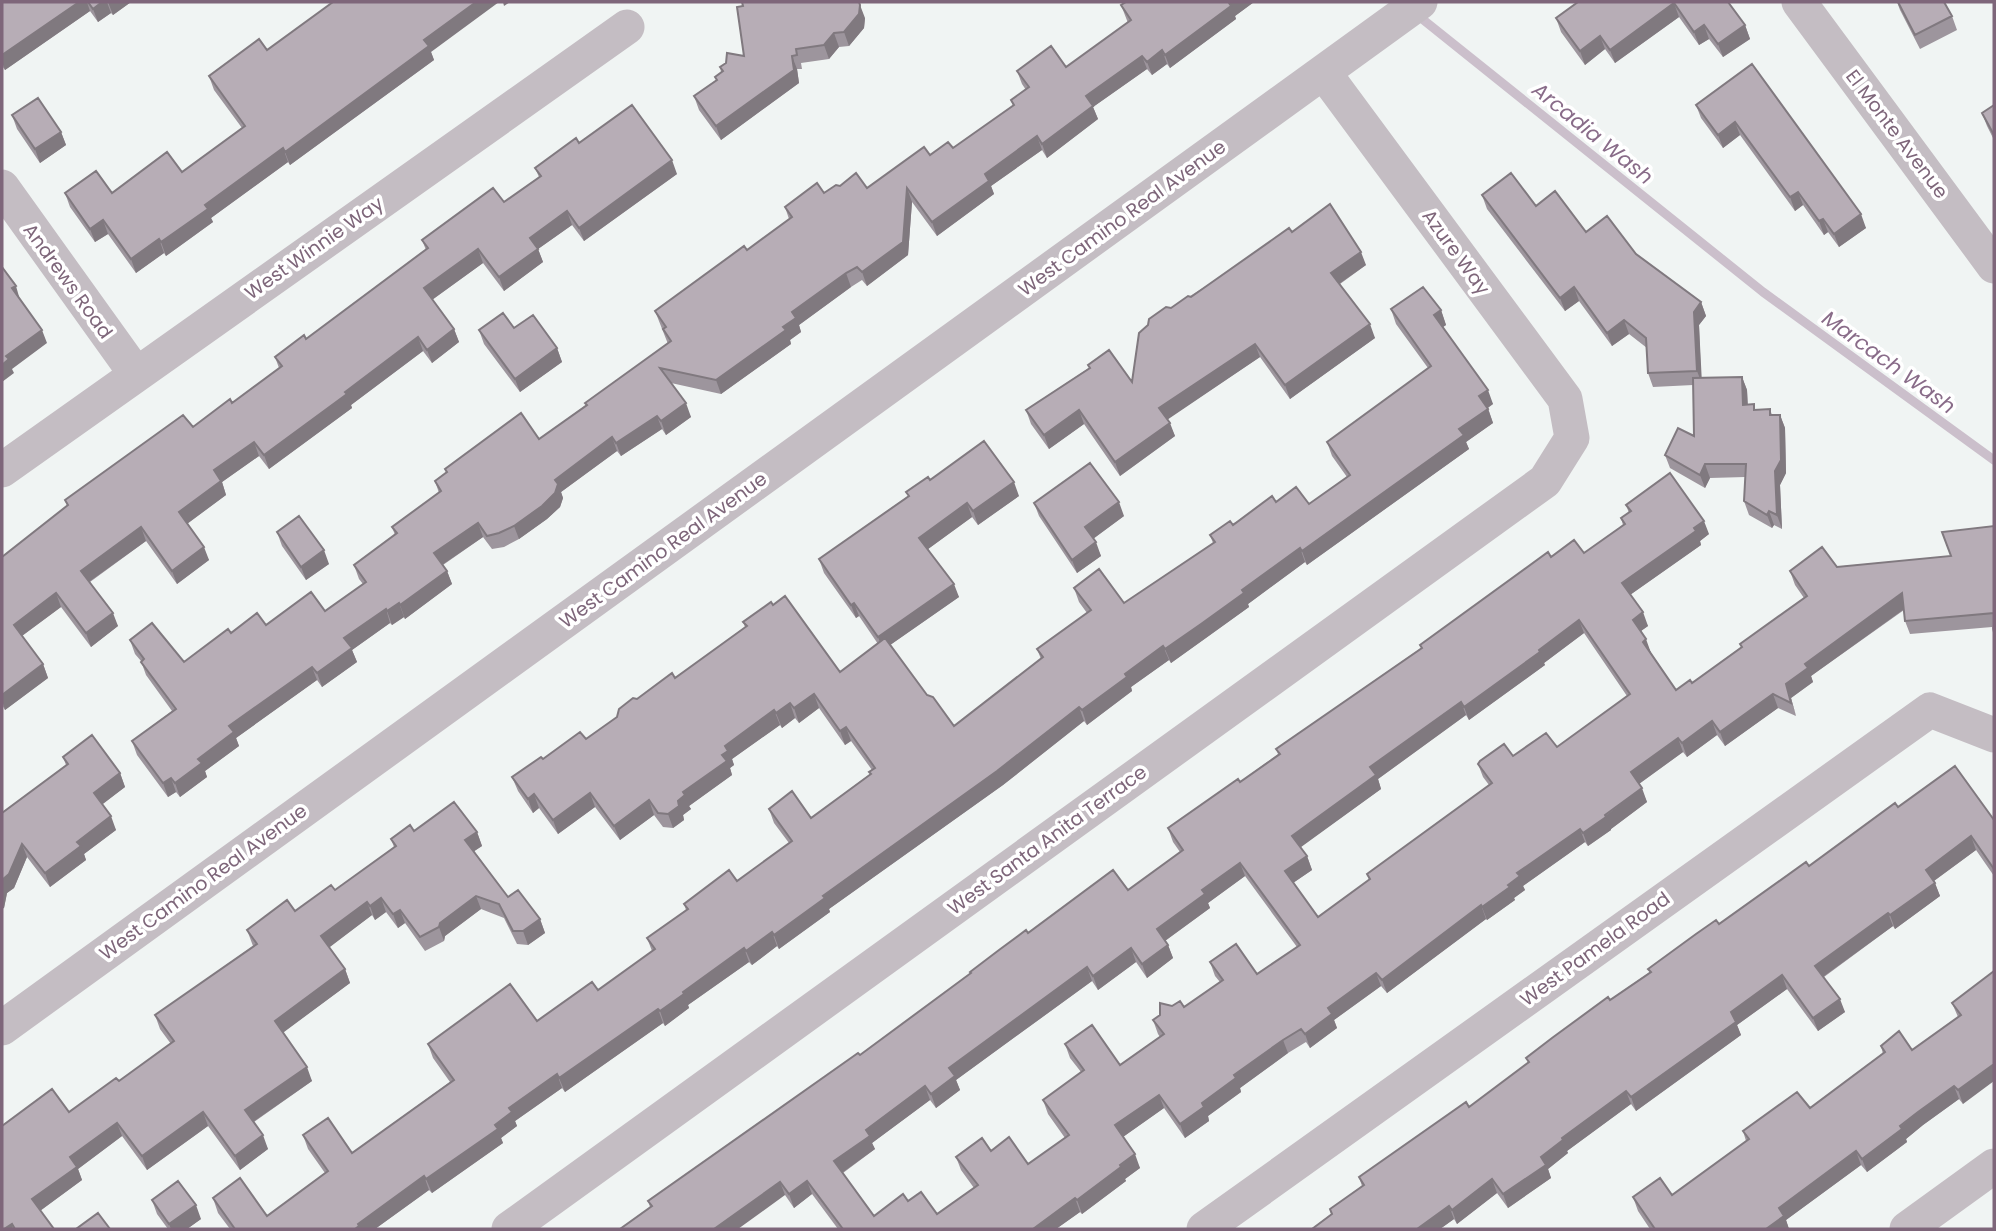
<svg xmlns="http://www.w3.org/2000/svg" width="1996" height="1231" font-family="Poppins,sans-serif">
<style>
.lines{fill:none;stroke-linecap:round;stroke-linejoin:round}
.stream{stroke:#cbbfcb;stroke-width:9}
.minor{stroke:#c4bdc3;stroke-width:35}
.wall{fill:#9d959d;fill-rule:evenodd}
.shaded-wall{fill:#80797f}
.building{fill:#b7adb6;stroke:#80797f;stroke-width:2;fill-rule:evenodd}
.labels{text-anchor:middle;dominant-baseline:central;stroke-width:7;stroke-linejoin:round;paint-order:stroke}
.street-label{font-size:19px;fill:#7e667a;stroke:#fff}
.water-label{font-size:21px;font-style:italic;fill:#896c89;stroke:#fff}
</style>
<rect width="100%" height="100%" fill="#f0f4f3"/>
<g class="lines">
<path class="stream" d="M1416,14L1763,292L1994,460"/>
<path class="minor" d="M1799,2L1994,266
M2,187L136,374
M2,470L627,27
M2,1028L1420,2
M509,1229L1545,481L1572,438L1565,399L1324,73
M1204,1229L1930,710L1994,735
M1907,1229L1994,1166"/>
</g>
<path class="wall" d="M2,2H131L113,15L111,13L98,22L90,11L5,70L2,66Z
M1126,2H1254L1235,16L1236,19L1170,68L1167,64L1152,75L1147,69L1093,107L1098,119L1047,158L1042,150L991,186L994,194L937,236L912,202L908,255L867,286L862,280L851,287L799,325L801,332L790,340L791,344L721,394L671,383L691,417L666,435L662,429L621,456L617,451L561,492L563,498L560,507L547,519L519,539L504,547L492,549L483,537L443,565L447,571L452,584L405,619L404,617L392,625L390,623L352,650L357,662L322,687L317,680L236,738L239,746L205,771L207,777L180,797L176,792L168,797L137,755L132,741L172,711L146,675L141,661L135,654L130,640L184,662L231,633L325,611L363,584L359,579L354,565L395,535L392,527L439,493L435,481L446,473L445,469L539,439L586,405L585,403L668,344L655,311L747,250L789,219L785,207L840,186L867,188L930,155L953,148L1013,106L1011,100L1026,90L1022,84L1017,71L1066,67L1128,23L1121,5Z
M1578,2H1728L1745,25L1750,39L1723,57L1709,39L1699,45L1679,17L1615,63L1605,49L1585,65L1561,32L1556,18Z
M1897,2H1944L1952,16L1957,30L1920,49L1900,10Z
M865,18L864,28L849,46L839,47L829,59L801,63L802,69H797L799,83L721,140L699,110L694,96L716,80L715,77L721,72L720,67L744,56Z
M267,50L431,52L434,60L290,165L288,162L211,218L213,222L166,256L164,253L136,273L108,234L95,242L70,207L65,193H112L182,172L242,128L214,90L209,76Z
M1752,64L1866,228L1839,247L1828,232L1824,235L1803,205L1795,211L1740,135L1723,148L1701,118L1696,105Z
M1994,105V140L1987,126L1982,113Z
M12,115L61,132L66,145L40,163L17,129Z
M579,143L677,174L584,241L572,225L538,249L543,262L504,291L483,263L432,300L454,329L459,342L432,363L423,351L351,405L352,408L269,469L259,456L222,482L226,495L187,524L209,560L177,584L146,541L90,582L118,626L91,647L61,607L22,636L43,664L48,678L5,710L2,705V557L67,506L65,500L193,427L232,403L279,368L275,357L306,339L426,250L422,240L504,202L539,177L535,168Z
M1482,195L1536,206L1586,232L1636,254L1701,302L1706,316L1699,325L1701,378L1742,377L1747,390L1748,405L1755,410L1770,409L1772,415H1780L1785,428L1786,473L1780,485L1782,529L1774,525L1772,528L1749,515L1744,501L1745,477L1710,478L1705,488L1670,468L1665,455L1694,436L1693,385L1653,387L1648,373L1647,348L1629,334L1612,346L1579,301L1565,311L1487,209Z
M1292,232L1366,265L1340,284L1375,338L1290,399L1260,357L1167,419L1175,436L1120,476L1084,424L1049,449L1031,424L1026,410L1089,368L1088,365L1132,382L1171,308Z
M1391,309L1441,310L1446,325L1443,327L1493,404L1488,408L1493,423L1466,442L1469,449L1307,565L1305,562L1248,604L1249,607L1206,638L1171,663L1169,660L1131,687L1132,691L1087,725L1084,721L1003,785L829,909L830,912L779,949L777,946L752,965L749,962L688,1005L689,1008L665,1026L663,1023L565,1092L562,1088L515,1121L517,1126L501,1138L503,1143L432,1193L429,1190L375,1229H230L218,1213L213,1198L267,1216L325,1173L308,1149L303,1135L352,1153L450,1082L433,1058L428,1044L537,1021L598,990L652,951L647,938L686,910L684,904L737,881L789,843L774,823L769,809L811,818L870,774L872,770L851,741L845,745L819,708L799,723L795,718L782,728L780,725L732,759L734,765L730,768L732,775L689,806L691,809L683,815L684,820L673,828L663,827L654,815L620,840L595,807L558,834L539,808L533,813L518,791L512,777L543,759L586,739L617,717L637,699L675,678L745,627L743,622L840,672L878,644L859,616L856,618L824,573L819,559L908,496L906,492L930,480L1019,496L978,525L972,517L928,549L959,597L890,645L927,695L954,726L1041,659L1037,649L1087,613L1079,602L1074,588L1124,603L1213,543L1210,535L1276,502L1309,504L1347,477L1332,456L1327,442L1428,368L1396,324Z
M514,328L557,348L562,362L520,392L484,344L479,330Z
M1034,503L1124,516L1093,539L1101,556L1077,573L1039,516Z
M1626,505L1709,534L1700,541L1701,545L1630,595L1648,626L1641,631L1651,653L1676,690L1692,683L1741,647L1740,644L1804,598L1795,585L1790,571L1951,556L1994,526V636L1992,629V627L1910,634L1905,621L1904,610L1811,676L1813,682L1791,698L1796,716L1778,708L1725,746L1717,735L1687,757L1683,752L1639,784L1647,802L1611,829V830L1588,846L1585,842L1523,886L1525,890L1514,898L1515,900L1487,920L1486,919L1387,993L1381,986L1334,1020L1337,1028L1310,1048L1306,1042L1288,1053L1240,1088L1241,1092L1208,1116L1209,1121L1185,1138L1164,1108L1123,1137L1140,1168L1125,1179L1126,1181L1082,1214L1080,1212L1056,1229H838L812,1194L794,1208L785,1195L650,1207L648,1201L860,1055L1028,933L1128,890L1180,852L1173,842L1168,828L1240,782L1278,754L1276,749L1421,648L1420,645L1551,557L1584,553L1623,525L1621,518L1629,513ZM1584,633L1627,696L1557,747L1478,764L1483,777L1489,785L1367,874L1369,880L1318,917L1293,883L1312,870L1307,856L1300,847L1381,789L1378,779L1466,715L1469,720L1545,665L1544,663ZM1245,876L1297,947L1257,974L1210,962L1215,976L1220,982L1184,1007L1172,1006L1153,1020L1158,1034L1160,1037L1120,1065L1065,1044L1070,1058L1081,1072L1043,1100L1048,1114L1065,1138L1028,1164L991,1151L956,1157L961,1170L974,1188L937,1214L908,1201L874,1216L843,1173L875,1149L872,1143L930,1100L936,1108L960,1090L956,1080L1092,981L1098,990L1136,962L1147,978L1173,958L1168,945L1165,941L1210,908L1208,903Z
M277,532L329,564L306,580L282,546Z
M63,757L120,773L125,787L102,804L116,830L84,854L86,860L50,887L27,857L14,888L7,893L4,908L2,813L66,765Z
M1898,807L1994,820V876L1976,850L1934,881L1940,896L1895,929L1893,926L1824,977L1845,1012L1818,1031L1787,989L1737,1025L1741,1035L1636,1111L1631,1104L1567,1151L1568,1153L1548,1169L1551,1178L1508,1208L1497,1193L1457,1224L1454,1219L1440,1229H1312L1331,1214L1330,1209L1362,1186L1359,1177L1469,1107L1528,1063L1526,1058L1650,972L1648,969L1809,866Z
M414,831L477,832L482,846L474,851L508,897L540,919L545,933L528,945L517,944L504,918L481,909L445,936L444,941L425,951L405,923L398,928L386,912L375,920L372,915L329,947L345,969L350,983L283,1032L312,1081L254,1122L268,1149L240,1170L208,1126L147,1170L122,1136L78,1169L82,1180L40,1211L54,1229H2L69,1112L119,1081L171,1044L160,1029L155,1015L253,946L247,930L295,911L335,890L394,847L391,839Z
M1994,971L1963,1104L1959,1099L1923,1125L1906,1139L1907,1142L1867,1172L1861,1165L1786,1220L1789,1229H1650L1638,1211L1633,1197L1672,1195L1746,1141L1743,1131L1810,1108L1883,1054L1881,1046L1912,1050L1958,1017L1952,1003Z
M152,1200L201,1219L187,1229H168L157,1214Z"/>
<path class="shaded-wall" d="M79,2H87L90,11L5,70L2,62V55Z
M102,2H107L111,13L98,22L93,9Z
M108,2H131L113,15Z
M476,2H499L431,52L434,60L290,165L285,152L424,40Z
M503,2H510L504,6Z
M1231,2H1254L1235,16L1236,19L1170,68L1165,55Z
M1674,3L1679,17L1615,63L1610,50Z
M860,5L865,18L864,28L849,46L844,32Z
M1704,25L1709,39L1699,45L1694,32Z
M1745,25L1750,39L1723,57L1718,44Z
M834,33L839,47L829,59L824,45Z
M1600,36L1605,49L1585,65L1580,51Z
M1162,50L1167,64L1152,75L1147,62Z
M792,56L797,69L799,83L721,140L716,126Z
M1142,56L1147,69L1093,107L1098,119L1047,158L1042,144L1086,96Z
M1735,122L1740,135L1723,148L1718,135Z
M61,132L66,145L40,163L35,149Z
M1037,136L1042,150L991,186L994,194L937,236L932,222L985,174Z
M283,148L288,162L211,218L213,222L166,256L161,242L205,205Z
M672,160L677,174L584,241L579,228Z
M907,188L912,202L908,255L867,286L862,272Z
M1798,192L1803,205L1795,211L1790,197Z
M567,211L572,225L538,249L543,262L504,291L499,277L530,238Z
M1861,214L1866,228L1839,247L1834,234Z
M1823,219L1828,232L1824,235L1819,221Z
M103,220L108,234L95,242L90,229Z
M159,239L164,253L136,273L131,259Z
M478,249L483,263L429,302L424,288Z
M1361,252L1366,265L1336,286L1331,273Z
M846,273L851,287L799,325L801,332L790,340L791,344L721,394L716,380L783,327L792,312Z
M16,286L20,300L17,302L12,288Z
M1574,287L1579,301L1565,311L1560,298Z
M1701,302L1706,316L1699,325L1702,384L1697,371L1694,312Z
M1441,310L1446,325L1440,329L1434,315Z
M1624,320L1629,334L1612,346L1607,333Z
M1370,324L1375,338L1290,399L1285,385Z
M454,329L459,342L432,363L427,350Z
M42,330L47,343L12,369L14,373L2,382V365L6,356Z
M418,337L423,351L351,405L352,408L269,469L264,455L345,392Z
M1255,344L1260,357L1164,422L1159,408Z
M557,348L562,362L520,392L515,379Z
M1742,377L1747,390L1748,418L1743,405Z
M1488,390L1493,404L1484,410L1479,396Z
M686,403L691,417L666,435L661,421Z
M1488,409L1493,423L1466,442L1469,449L1307,565L1302,551L1459,429Z
M1079,410L1084,424L1049,449L1044,435Z
M1780,415L1785,428L1786,473L1780,485L1782,529L1777,515L1775,471Z
M657,416L662,429L621,456L616,443Z
M1170,423L1175,436L1120,476L1115,462Z
M612,437L617,451L561,492L563,498L560,507L547,519L519,539L514,526L555,480Z
M254,442L259,456L222,482L226,495L184,526L179,512L214,470Z
M1705,464L1710,478L1705,488L1700,475Z
M1014,482L1019,496L978,525L973,511Z
M1119,502L1124,516L1090,541L1085,527Z
M967,503L972,517L924,552L919,538Z
M1769,511L1774,525L1772,528L1767,515Z
M1704,521L1709,534L1700,541L1701,545L1627,597L1622,583Z
M478,523L483,537L439,567L434,553Z
M141,527L146,541L86,584L81,571Z
M1096,542L1101,556L1077,573L1072,560Z
M204,547L209,560L177,584L172,571Z
M1300,548L1305,562L1248,604L1249,607L1171,663L1165,649L1242,590Z
M324,550L329,564L306,580L301,567Z
M447,571L452,584L405,619L400,605Z
M954,584L959,597L883,650L878,637Z
M56,593L61,607L19,638L14,625Z
M1902,593L1907,607L1811,676L1813,682L1791,698L1796,716L1786,684L1805,664Z
M399,603L404,617L392,625L387,611Z
M854,603L859,616L856,618L851,605Z
M386,609L390,623L352,650L357,662L322,687L317,673L344,638Z
M1643,612L1648,626L1638,633L1633,620Z
M113,613L118,626L91,647L86,633Z
M1579,620L1584,633L1544,663L1545,665L1469,720L1464,707Z
M1646,639L1651,653L1643,642Z
M1163,646L1169,660L1131,687L1132,691L1087,725L1082,710L1125,674Z
M43,664L48,678L5,710L2,700V695Z
M312,667L317,680L236,738L239,746L205,771L207,777L180,797L175,783L229,726Z
M814,694L819,708L799,723L794,708Z
M1773,694L1778,708L1725,746L1720,732Z
M1461,702L1466,715L1378,779L1381,789L1297,850L1292,836L1370,767Z
M790,703L795,718L782,728L776,713Z
M1079,707L1084,721L1003,785L829,909L830,912L779,949L774,935L823,896Z
M774,710L780,725L732,759L734,765L730,768L732,775L689,806L691,809L683,815L684,820L673,828L668,814L683,792L722,755L725,746Z
M1712,721L1717,735L1687,757L1682,743Z
M846,727L851,741L845,745L840,731Z
M1678,738L1683,752L1636,786L1631,772Z
M120,773L125,787L99,807L94,793Z
M171,778L176,792L168,797L163,783Z
M1642,788L1647,802L1611,829V830L1588,846L1583,833Z
M590,793L595,807L558,834L553,820Z
M534,794L539,808L533,813L528,799Z
M649,800L654,815L620,840L614,826Z
M111,816L116,830L84,854L86,860L50,887L45,873L77,842Z
M1580,829L1585,842L1523,886L1525,890L1514,898L1515,900L1487,920L1482,907L1508,885L1517,873Z
M477,832L482,846L470,854L465,840Z
M1971,836L1976,850L1931,883L1926,870Z
M22,844L27,857L14,888L7,893L4,908L2,909V879Z
M1307,856L1312,870L1290,885L1285,871Z
M1240,863L1245,876L1208,903L1210,908L1162,943L1157,929L1202,890Z
M1935,883L1940,896L1895,929L1890,915Z
M476,896L481,909L445,936L444,941L439,927L440,923Z
M381,898L386,912L375,920L370,906Z
M367,902L372,915L326,950L321,936Z
M1481,905L1486,919L1387,993L1382,980Z
M400,910L405,923L398,928L393,914Z
M1888,913L1893,926L1820,979L1815,966Z
M540,919L545,933L528,945L523,931Z
M772,932L777,946L752,965L746,951Z
M1168,945L1173,958L1147,978L1142,964Z
M744,948L749,962L688,1005L689,1008L665,1026L660,1011L683,992Z
M1131,948L1136,962L1098,990L1093,976Z
M1087,967L1092,981L956,1080L960,1090L936,1108L931,1094L949,1068Z
M345,969L350,983L280,1035L275,1021Z
M1376,973L1381,986L1334,1020L1337,1028L1310,1048L1305,1034L1328,1008Z
M1782,975L1787,989L1737,1025L1741,1035L1636,1111L1631,1097L1731,1012Z
M1840,999L1845,1012L1818,1031L1813,1018Z
M658,1009L663,1023L565,1092L559,1078Z
M1283,1040L1288,1053L1240,1088L1241,1092L1208,1116L1209,1121L1185,1138L1180,1124L1234,1075Z
M1994,1064V1081L1963,1104L1958,1090Z
M307,1067L312,1081L250,1124L245,1110Z
M557,1074L562,1088L515,1121L517,1126L501,1138L503,1143L432,1193L426,1179L495,1125L509,1108Z
M925,1086L930,1100L872,1143L875,1149L839,1175L834,1161L866,1130Z
M1954,1086L1959,1099L1923,1125L1906,1139L1907,1142L1867,1172L1862,1159L1918,1112Z
M1626,1091L1631,1104L1567,1151L1568,1153L1548,1169L1551,1178L1508,1208L1503,1194L1562,1138Z
M1159,1095L1164,1108L1120,1139L1115,1125Z
M203,1112L208,1126L147,1170L142,1156Z
M117,1123L122,1136L78,1169L82,1180L37,1213L32,1199L70,1157Z
M263,1135L268,1149L240,1170L235,1156Z
M1856,1151L1861,1165L1786,1220L1789,1229H1766L1779,1208Z
M1135,1154L1140,1168L1125,1179L1126,1181L1082,1214L1077,1200Z
M424,1176L429,1190L375,1229H355L358,1224Z
M1492,1179L1497,1193L1457,1224L1452,1210Z
M807,1181L812,1194L794,1208L789,1194Z
M780,1182L785,1195L738,1229H714Z
M1075,1198L1080,1212L1056,1229H1033Z
M196,1205L201,1219L187,1229H171L169,1224Z
M1449,1206L1454,1219L1440,1229H1417Z
M12,1224L13,1229H4Z"/>
<path class="building" d="M2,2H79L2,55Z
M88,2H102L93,9Z
M333,2H476L424,40L429,46L285,152L283,148L205,205L208,209L161,242L159,239L131,259L103,220L90,229L65,193L96,171L112,193L167,152L182,172L245,126L209,76L259,39L267,50Z
M742,2H859L860,5L859,14L844,32L834,33L824,45L796,49L797,55L792,56L794,70L716,126L694,96L717,80L715,77L723,71L720,67L726,63L727,53L744,56L737,7L743,6Z
M1126,2H1231L1229,3L1231,6L1165,55L1162,50L1147,62L1142,56L1086,96L1093,106L1042,144L1037,136L985,174L989,181L932,222L907,188L903,242L862,272L857,267L846,273L792,312L796,318L783,327L786,330L716,380L660,368L686,403L661,421L657,416L616,443L612,437L555,480L558,484L555,493L542,506L514,526L499,533L487,536L478,523L434,553L447,571L400,605L399,603L387,611L386,609L344,638L352,648L317,673L312,667L229,726L234,732L198,759L202,763L175,783L171,778L163,783L132,741L176,709L141,662L144,659L130,640L152,623L184,662L228,629L231,633L257,613L266,625L311,592L325,611L366,582L354,565L397,533L392,527L441,491L435,481L447,472L445,469L521,413L539,439L587,405L585,403L671,341L663,329L666,327L655,311L744,246L747,250L792,217L785,207L817,183L824,193L836,185L840,186L856,173L867,188L924,147L930,155L948,142L953,148L1014,105L1011,100L1029,87L1017,71L1051,46L1066,67L1131,20L1121,5Z
M1578,2H1728L1745,25L1718,44L1704,25L1694,32L1674,3L1610,50L1600,36L1580,51L1556,18Z
M1898,2H1944L1952,16L1915,35Z
M1752,64L1861,214L1834,234L1823,219L1819,221L1798,192L1790,197L1735,122L1718,135L1696,105Z
M38,98L61,132L35,149L12,115Z
M632,105L672,160L579,228L567,211L530,238L538,249L499,277L478,249L424,288L454,329L427,350L418,337L345,392L347,394L264,455L254,442L214,470L221,481L179,512L204,547L172,571L141,527L81,571L113,613L86,633L56,593L14,625L43,664L2,695V557L68,505L65,500L183,415L193,427L230,399L232,403L282,366L275,357L304,335L306,339L428,248L422,240L493,188L504,202L541,176L535,168L576,138L579,143Z
M1994,105V135L1982,113Z
M1511,173L1536,206L1555,191L1586,232L1607,216L1636,254L1701,302L1694,312L1697,371L1648,373L1646,338L1624,320L1607,333L1574,287L1560,298L1482,195Z
M1330,204L1361,252L1331,273L1370,324L1285,385L1255,344L1159,408L1170,423L1115,462L1079,410L1044,435L1026,410L1090,368L1088,365L1109,350L1132,382L1139,333L1148,325L1149,319L1166,307L1171,308L1188,296L1191,297L1289,228L1292,232Z
M2,267L16,286L12,288L42,330L6,356L9,359L2,365Z
M1423,287L1441,310L1434,315L1488,390L1479,396L1488,409L1459,429L1464,435L1302,551L1300,548L1242,590L1244,593L1201,624L1165,649L1163,646L1125,674L1127,677L1082,710L1079,707L997,771L823,896L825,898L774,935L772,932L746,951L744,948L683,992L684,994L660,1011L658,1009L559,1078L557,1074L509,1108L512,1112L495,1125L498,1129L426,1179L424,1176L358,1224L359,1226L355,1229H235L213,1198L240,1178L267,1216L328,1171L303,1135L328,1118L352,1153L454,1080L428,1044L510,984L537,1021L592,982L598,990L655,949L647,938L688,909L684,904L729,870L737,881L792,841L769,809L792,791L811,818L871,774L869,772L875,768L846,727L840,731L814,694L794,708L790,703L776,713L774,710L725,746L728,751L722,755L727,761L683,792L685,795L678,801L679,806L668,814L658,813L649,800L614,826L590,793L553,820L534,794L528,799L512,777L541,757L543,759L580,732L586,739L617,717L619,709L633,698L637,699L672,673L675,678L747,626L743,622L771,602L773,605L785,596L840,672L885,638L927,695L933,697L954,726L1043,657L1037,649L1091,610L1074,588L1099,569L1124,603L1215,542L1210,535L1230,521L1233,525L1272,496L1276,502L1296,487L1309,504L1350,475L1327,442L1431,366L1391,309Z
M503,313L514,328L533,315L557,348L515,379L479,330Z
M1742,377L1743,405L1754,404V410L1770,409V415H1780L1781,460L1775,471L1777,515L1769,511L1767,515L1744,501L1746,464H1705L1700,475L1665,455L1678,428L1694,436L1693,378Z
M984,441L1014,482L973,511L967,503L919,538L954,584L878,637L854,603L851,605L819,559L909,496L906,492L928,477L930,480Z
M1090,463L1119,502L1085,527L1096,542L1072,560L1034,503Z
M1670,473L1704,521L1694,528L1696,531L1622,583L1643,612L1633,620L1646,639L1643,642L1676,690L1690,680L1692,683L1742,647L1740,644L1807,596L1790,571L1822,547L1837,567L1951,556L1942,532L1994,526V613L1905,621L1902,593L1805,664L1808,668L1786,684L1791,703L1773,694L1720,732L1712,721L1682,743L1678,738L1631,772L1642,788L1605,815L1606,817L1583,833L1580,829L1517,873L1520,876L1508,885L1510,887L1482,907L1481,905L1382,980L1376,973L1328,1008L1332,1014L1305,1034L1301,1029L1283,1040L1234,1075L1236,1078L1202,1103L1204,1107L1180,1124L1159,1095L1115,1125L1135,1154L1120,1165L1121,1167L1077,1200L1075,1198L1033,1229H843L807,1181L789,1194L780,1182L714,1229H620L652,1206L648,1201L858,1053L860,1055L971,973L970,972L999,950L1026,930L1028,933L1113,870L1128,890L1183,850L1168,828L1238,779L1240,782L1280,754L1276,749L1422,648L1420,645L1548,552L1551,557L1574,540L1584,553L1625,524L1621,518L1631,511L1626,505ZM1579,620L1630,694L1557,747L1546,733L1513,756L1504,744L1480,761L1478,764L1492,783L1367,874L1370,879L1318,917L1285,871L1307,856L1292,836L1376,775L1370,767L1461,702L1464,707L1540,652L1539,650ZM1240,863L1300,945L1257,974L1236,944L1210,962L1223,980L1184,1007L1180,1001L1172,1006L1160,1003V1015L1153,1020L1164,1034L1120,1065L1092,1025L1065,1044L1084,1070L1043,1100L1069,1135L1028,1164L1009,1137L991,1151L982,1138L956,1157L978,1185L937,1214L921,1192L908,1201L903,1194L874,1216L834,1161L870,1136L866,1130L925,1086L931,1094L955,1076L949,1068L1087,967L1093,976L1131,948L1142,964L1168,945L1157,929L1205,894L1202,890Z
M299,516L324,550L301,567L277,532Z
M92,735L120,773L94,793L111,816L77,842L81,846L45,873L22,844L9,874L2,880V813L68,764L63,757Z
M1955,766L1994,820V869L1971,836L1926,870L1935,883L1890,915L1888,913L1815,966L1840,999L1813,1018L1782,975L1731,1012L1736,1022L1631,1097L1626,1091L1562,1138L1563,1140L1541,1157L1546,1165L1503,1194L1492,1179L1452,1210L1449,1206L1417,1229H1312L1332,1214L1330,1209L1364,1185L1359,1177L1466,1102L1469,1107L1529,1062L1526,1058L1552,1038L1608,997L1610,1000L1651,972L1648,969L1696,934L1716,920L1719,924L1806,862L1809,866L1895,803L1898,807Z
M454,802L477,832L465,840L508,897L518,890L540,919L523,931H513L499,904L476,896L440,923L439,927L420,937L400,910L393,914L381,898L370,906L367,902L321,936L345,969L275,1021L307,1067L245,1110L263,1135L235,1156L203,1112L142,1156L117,1123L70,1157L77,1167L32,1199L54,1229H15L12,1224L4,1229H2V1126L52,1089L69,1112L116,1078L119,1081L174,1041L155,1015L257,944L247,930L287,900L295,911L331,885L335,890L396,846L391,839L410,825L414,831Z
M1994,971V1064L1958,1090L1954,1086L1918,1112L1900,1126L1902,1129L1862,1159L1856,1151L1779,1208L1784,1216L1766,1229H1655L1633,1197L1660,1178L1672,1195L1749,1139L1743,1131L1797,1092L1810,1108L1885,1052L1881,1046L1899,1031L1912,1050L1961,1015L1952,1003Z
M178,1181L196,1205L169,1224L152,1200Z
M98,1213L110,1229H76Z"/>
<g class="labels">
<g class="street-label">
<text transform="translate(1897 134) rotate(53)">El Monte Avenue</text>
<text transform="translate(1122 218) rotate(-36)">West Camino Real Avenue</text>
<text transform="translate(314 248) rotate(-35)">West Winnie Way</text>
<text transform="translate(1456 252) rotate(54)">Azure Way</text>
<text transform="translate(68 281) rotate(54)">Andrews Road</text>
<text transform="translate(663 550) rotate(-36)">West Camino Real Avenue</text>
<text transform="translate(1047 840) rotate(-36)">West Santa Anita Terrace</text>
<text transform="translate(203 882) rotate(-36)">West Camino Real Avenue</text>
<text transform="translate(1595 949) rotate(-36)">West Pamela Road</text>
</g>
<g class="water-label">
<text transform="translate(1593 133) rotate(39)">Arcadia Wash</text>
<text transform="translate(1889 362) rotate(36)">Marcach Wash</text>
</g>
</g>
<rect width="1996" height="1231" fill="none" stroke="#7e667a" stroke-width="7"/>
</svg>
